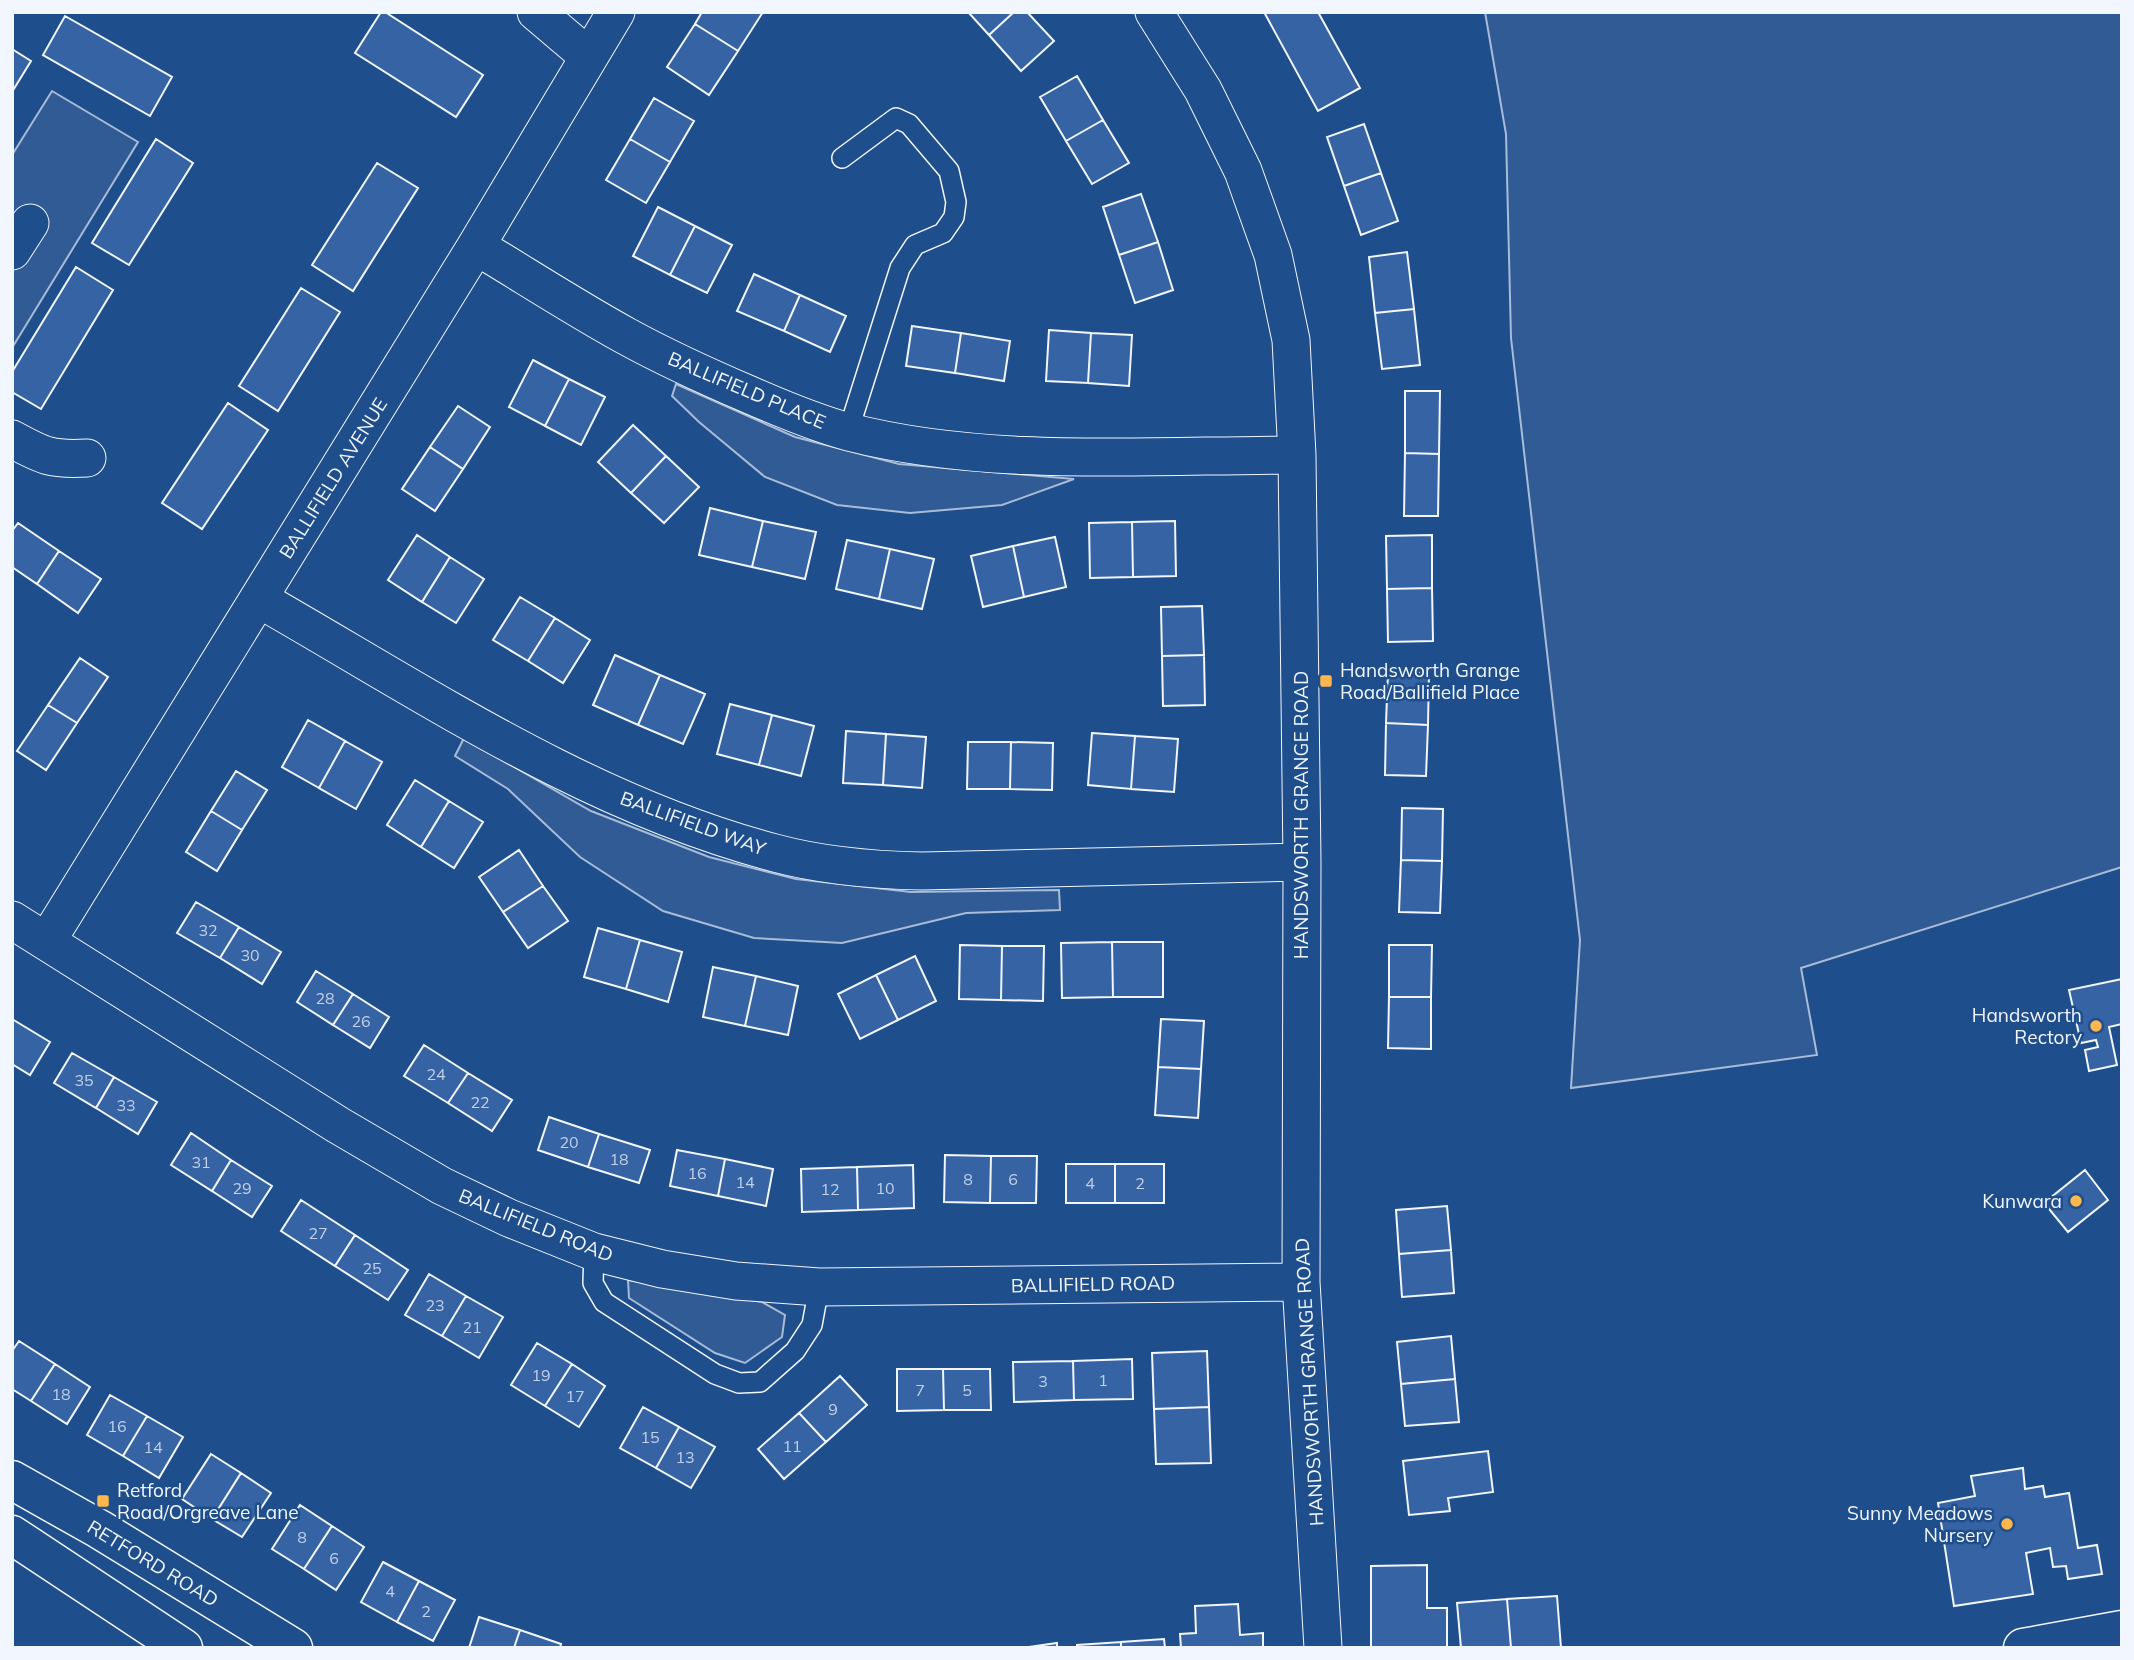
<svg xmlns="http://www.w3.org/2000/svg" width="2134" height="1660" font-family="Mulish,sans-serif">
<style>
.green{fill:#305b95;stroke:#a8bbd7;stroke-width:2}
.building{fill:#3563a3;stroke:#f2f6ff;stroke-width:2}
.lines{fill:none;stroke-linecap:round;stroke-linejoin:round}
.lane-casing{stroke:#f2f6ff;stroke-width:22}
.street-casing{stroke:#f2f6ff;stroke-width:39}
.secondary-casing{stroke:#f2f6ff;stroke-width:41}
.lane{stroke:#1f4e8c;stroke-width:19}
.street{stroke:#1f4e8c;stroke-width:37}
.secondary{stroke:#1f4e8c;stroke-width:38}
.poi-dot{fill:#ffb74d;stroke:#1f4e8c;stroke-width:2.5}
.labels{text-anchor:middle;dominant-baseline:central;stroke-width:5;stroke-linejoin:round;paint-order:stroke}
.number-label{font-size:16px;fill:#c3d1e8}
.street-label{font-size:19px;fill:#f2f6ff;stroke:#1f4e8c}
.poi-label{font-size:19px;fill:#f2f6ff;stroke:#1f4e8c;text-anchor:end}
</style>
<rect width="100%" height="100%" fill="#1f4e8c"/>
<path class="green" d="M1485,12H2122V867L1801,968L1817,1055L1571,1088L1580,940L1511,338L1506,134Z
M52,91L138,142L12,348V155Z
M676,384L795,437L899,464L1074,479L1002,505L910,513L837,505L765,477L699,422L672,396Z
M464,738L591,811L709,857L796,879L911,892L1059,890L1060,910L966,913L842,943L754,938L663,911L580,857L508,789L455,756Z
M628,1280L762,1302L785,1315L782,1337L745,1363L715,1353L629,1298Z"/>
<path class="building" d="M381,12H385L483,75L456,117L355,53Z
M702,12H763L738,51L695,24Z
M968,12H1014L989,35Z
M1014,12H1027L1054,41L1021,71L989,35Z
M1264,12H1318L1360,88L1318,111Z
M65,16L172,77L150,116L43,55Z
M695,24L738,51L709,95L667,67Z
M12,49L31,61L12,92Z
M1077,76L1103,120L1066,141L1040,97Z
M654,98L694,121L670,162L630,139Z
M1103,120L1129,163L1092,184L1066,141Z
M1364,124L1381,173L1344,186L1327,137Z
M156,139L193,163L129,265L92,243Z
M630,139L670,162L646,203L606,180Z
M377,163L418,188L353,291L312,265Z
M1381,173L1398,221L1361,235L1344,186Z
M1141,194L1158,242L1119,255L1103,207Z
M658,207L695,226L670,275L633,256Z
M695,226L732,245L707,293L670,275Z
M1158,242L1173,290L1135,303L1119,255Z
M1407,252L1414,309L1375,313L1369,257Z
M76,267L113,290L41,409L12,392V372Z
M754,274L800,295L784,331L737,311Z
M301,288L340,312L278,411L239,386Z
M800,295L846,316L830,352L784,331Z
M1414,309L1420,365L1382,369L1375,313Z
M912,326L961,333L955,373L906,366Z
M1049,330L1091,333L1088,383L1046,381Z
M961,333L1010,341L1004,381L955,373Z
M1091,333L1132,335L1129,386L1088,383Z
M533,360L569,379L545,426L509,407Z
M569,379L605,397L581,445L545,426Z
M1405,391H1440L1439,454L1405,453Z
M228,403L268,430L202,529L162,503Z
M458,406L490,427L463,469L430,447Z
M633,425L666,456L631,493L598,462Z
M430,447L463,469L435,511L402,489Z
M1405,453L1439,454L1438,516H1404Z
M666,456L699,487L664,523L631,493Z
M710,508L763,521L752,567L699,555Z
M763,521L816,532L805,579L752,567Z
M1175,521L1176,576L1133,577L1132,522Z
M1132,522L1133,577L1090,578L1089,523Z
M18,523L59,551L37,584L12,567V531Z
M417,535L450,557L422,602L388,580Z
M1432,535V588L1387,589L1386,536Z
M1055,537L1066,587L1024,597L1013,546Z
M847,540L890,549L879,599L836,589Z
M1013,546L1024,597L983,607L971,556Z
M890,549L934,559L922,609L879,599Z
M59,551L101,579L78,613L37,584Z
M450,557L484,579L456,623L422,602Z
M1432,588L1433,641L1388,642L1387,589Z
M520,597L555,618L528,661L493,640Z
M1202,606L1204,655L1162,656L1161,607Z
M555,618L590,640L563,683L528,661Z
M615,655L660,675L638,725L593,705Z
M1204,655L1205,705L1163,706L1162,656Z
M80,658L108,677L77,723L48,705Z
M1388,672L1429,673L1428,725L1386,723Z
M660,675L705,694L683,744L638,725Z
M730,704L772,715L759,765L717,754Z
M48,705L77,723L46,770L17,751Z
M772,715L814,726L801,776L759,765Z
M308,720L345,741L319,788L282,767Z
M1386,723L1428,725L1426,776L1385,775Z
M846,731L886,734L883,785L843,783Z
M1092,733L1135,736L1131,789L1088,785Z
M886,734L926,737L922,788L883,785Z
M1135,736L1178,739L1174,792L1131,789Z
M345,741L382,762L356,809L319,788Z
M968,742H1011L1010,789H967Z
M1011,742L1053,743L1052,790L1010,789Z
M236,771L267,790L242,830L211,811Z
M415,780L449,801L421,847L387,825Z
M449,801L483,822L454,868L421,847Z
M1402,808L1443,809L1442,861L1401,860Z
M211,811L242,830L217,871L186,852Z
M519,850L543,886L503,912L479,877Z
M1401,860L1442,861L1440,913L1399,912Z
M543,886L568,921L528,948L503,912Z
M196,902L239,927L220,958L177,933Z
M239,927L281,952L262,984L220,958Z
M598,928L640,940L626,989L584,977Z
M640,940L682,952L668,1002L626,989Z
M1112,942L1113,997L1062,998L1061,943Z
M1112,942H1163V997H1113Z
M960,945L1002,946L1001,1000L959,999Z
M1389,945H1432L1431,997H1389Z
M1002,946H1044L1043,1001L1001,1000Z
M915,956L936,1001L898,1020L876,975Z
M713,967L756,976L745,1026L703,1017Z
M316,971L353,994L333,1025L297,1002Z
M876,975L898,1020L860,1039L838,994Z
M756,976L798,986L788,1035L745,1026Z
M2122,979V1024L2109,1027L2117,1065L2089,1071L2085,1050L2098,1047L2096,1040L2081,1043L2069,990Z
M353,994L389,1017L370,1048L333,1025Z
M1389,997H1431V1049L1388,1048Z
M12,1019L50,1042L30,1075L12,1064Z
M1161,1019L1204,1021L1201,1069L1158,1067Z
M424,1045L468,1073L448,1103L404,1076Z
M72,1053L114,1077L96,1108L54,1083Z
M1158,1067L1201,1069L1198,1118L1155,1115Z
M468,1073L512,1100L492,1131L448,1103Z
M114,1077L157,1102L138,1134L96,1108Z
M549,1117L599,1134L588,1167L538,1150Z
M191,1133L231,1160L212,1191L171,1165Z
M599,1134L650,1150L639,1183L588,1167Z
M677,1150L725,1159L718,1196L670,1186Z
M945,1155L991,1156L990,1203L944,1202Z
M991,1156H1037L1036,1203H990Z
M725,1159L773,1169L766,1206L718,1196Z
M231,1160L272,1186L252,1217L212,1191Z
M1066,1164H1115V1203H1066Z
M1115,1164H1164V1203H1115Z
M913,1165L914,1208L858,1210L857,1167Z
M857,1167L858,1210L802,1212L801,1169Z
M2085,1170L2108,1200L2068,1232L2044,1203Z
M301,1200L355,1235L335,1266L281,1231Z
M1447,1206L1451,1250L1399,1254L1396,1210Z
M355,1235L408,1270L388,1300L335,1266Z
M1451,1250L1454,1293L1402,1297L1399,1254Z
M429,1274L466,1296L442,1336L405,1315Z
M466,1296L503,1317L479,1358L442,1336Z
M1451,1336L1455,1379L1401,1384L1397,1342Z
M19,1341L55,1364L31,1401L12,1389V1351Z
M537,1343L572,1364L545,1406L511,1385Z
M1207,1351L1209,1407L1154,1409L1152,1353Z
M1132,1359L1133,1399L1074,1400L1073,1361Z
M1073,1361L1074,1400L1014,1402L1013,1362Z
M55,1364L90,1387L67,1424L31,1401Z
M572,1364L605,1386L579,1427L545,1406Z
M897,1369H943L944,1410L897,1411Z
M943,1369H990L991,1410H944Z
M840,1376L867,1405L826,1442L799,1413Z
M1455,1379L1459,1422L1405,1426L1401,1384Z
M110,1395L147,1416L123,1456L87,1435Z
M643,1407L679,1427L656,1468L620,1448Z
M1209,1407L1211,1463L1156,1464L1154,1409Z
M799,1413L826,1442L784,1479L758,1449Z
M147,1416L183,1437L159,1478L123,1456Z
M679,1427L715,1447L691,1488L656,1468Z
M1488,1451L1493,1492L1448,1498L1450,1511L1409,1515L1403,1461Z
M211,1454L241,1473L212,1519L182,1499Z
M2023,1468L2025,1489L2043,1486L2045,1497L2069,1493L2078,1548L2097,1545L2102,1574L2068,1579L2066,1566L2053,1567L2050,1548L2026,1553L2033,1594L1954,1606L1938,1503L1975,1496L1971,1476Z
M241,1473L271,1493L242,1537L212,1519Z
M300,1505L332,1526L304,1569L272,1549Z
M332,1526L364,1547L336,1590L304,1569Z
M383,1562L419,1581L397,1622L361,1602Z
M1427,1565V1608H1447V1648H1371V1566Z
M419,1581L455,1600L433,1641L397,1622Z
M1557,1596L1561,1648H1511L1507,1599Z
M1507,1599L1511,1648H1461L1457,1603Z
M1238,1604L1240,1635L1263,1633V1648H1181L1180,1634L1196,1633L1195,1606Z
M479,1617L520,1630L514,1648H469Z
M520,1630L561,1644L560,1648H514Z
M1164,1639L1165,1648H1121V1642Z
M1121,1642V1648H1077V1645Z
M1057,1643V1648H1022Z"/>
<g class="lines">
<g class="lane-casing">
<path id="lane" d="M842,158L896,118L909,124L949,171L956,202L954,217L943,233L915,245L900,268L848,432
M594,1252L593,1283L604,1302L715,1374L739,1383L760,1382L795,1351L812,1325L819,1287"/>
</g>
<g class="street-casing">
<path id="street" d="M536,12L589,57
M1154,12L1203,90L1243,171L1273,255L1291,340L1297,455L1302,862L1301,1282L1323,1648
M476,246C526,276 575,308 626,336C666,358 708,377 750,395C782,409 815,423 849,432C990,468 1152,455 1297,455
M12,251L30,223
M12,439C43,456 51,460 87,458
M259,599C425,694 588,804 775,853C823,866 873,870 922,871L1302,862
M12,920L338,1125L442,1186L509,1218L594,1252L662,1269L736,1281L819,1287L1301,1282
M47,941L476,246L616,12"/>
</g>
<g class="secondary-casing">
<path id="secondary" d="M12,1480L99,1529L293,1648
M12,1535L183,1648
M2023,1648L2122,1630"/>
</g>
<use href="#lane" class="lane"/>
<use href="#street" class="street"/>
<use href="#secondary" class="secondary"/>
</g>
<g class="poi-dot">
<rect x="1319" y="674" width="14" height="14" rx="3.5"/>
<circle cx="2096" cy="1026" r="7"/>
<circle cx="2076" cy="1201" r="7"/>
<rect x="96" y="1494" width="14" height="14" rx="3.5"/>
<circle cx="2007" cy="1524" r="7"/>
</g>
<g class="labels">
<g class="number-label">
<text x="208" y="930">32</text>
<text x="250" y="955">30</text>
<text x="325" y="998">28</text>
<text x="361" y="1021">26</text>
<text x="436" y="1074">24</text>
<text x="84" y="1080">35</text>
<text x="480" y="1102">22</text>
<text x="126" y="1105">33</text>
<text x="569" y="1142">20</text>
<text x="619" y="1159">18</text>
<text x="201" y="1162">31</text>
<text x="697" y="1173">16</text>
<text x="968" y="1179">8</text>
<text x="1013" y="1179">6</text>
<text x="745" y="1182">14</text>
<text x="1090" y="1183">4</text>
<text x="1140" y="1183">2</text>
<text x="242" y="1188">29</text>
<text x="885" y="1188">10</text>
<text x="830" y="1189">12</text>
<text x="318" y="1233">27</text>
<text x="372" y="1268">25</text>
<text x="435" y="1305">23</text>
<text x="472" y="1327">21</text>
<text x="541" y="1375">19</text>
<text x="1103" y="1380">1</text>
<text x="1043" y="1381">3</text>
<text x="920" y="1390">7</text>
<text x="967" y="1390">5</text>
<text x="61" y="1394">18</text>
<text x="575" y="1396">17</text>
<text x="833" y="1409">9</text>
<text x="117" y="1426">16</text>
<text x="650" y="1437">15</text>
<text x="792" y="1446">11</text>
<text x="153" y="1447">14</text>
<text x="685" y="1457">13</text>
<text x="302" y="1537">8</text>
<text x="334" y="1558">6</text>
<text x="390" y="1591">4</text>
<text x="426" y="1611">2</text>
</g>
<g class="street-label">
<text transform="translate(747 390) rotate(23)">BALLIFIELD PLACE</text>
<text transform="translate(333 478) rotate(-58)">BALLIFIELD AVENUE</text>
<text transform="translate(1301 815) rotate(-90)">HANDSWORTH GRANGE ROAD</text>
<text transform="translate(693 823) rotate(20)">BALLIFIELD WAY</text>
<text transform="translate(536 1225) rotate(22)">BALLIFIELD ROAD</text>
<text transform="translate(1093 1284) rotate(-1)">BALLIFIELD ROAD</text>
<text transform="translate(1309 1382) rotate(-93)">HANDSWORTH GRANGE ROAD</text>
<text transform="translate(153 1563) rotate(31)">RETFORD ROAD</text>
</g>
<g class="poi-label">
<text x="1340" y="670" text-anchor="start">Handsworth Grange<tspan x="1340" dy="22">Road/Ballifield Place</tspan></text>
<text x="2082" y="1015">Handsworth<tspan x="2082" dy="22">Rectory</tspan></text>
<text x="2062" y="1201">Kunwara</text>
<text x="117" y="1490" text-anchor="start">Retford<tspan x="117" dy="22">Road/Orgreave Lane</tspan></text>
<text x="1993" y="1513">Sunny Meadows<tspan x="1993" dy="22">Nursery</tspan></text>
</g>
</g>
<rect width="2134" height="1660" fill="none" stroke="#f2f6ff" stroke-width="28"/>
</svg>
